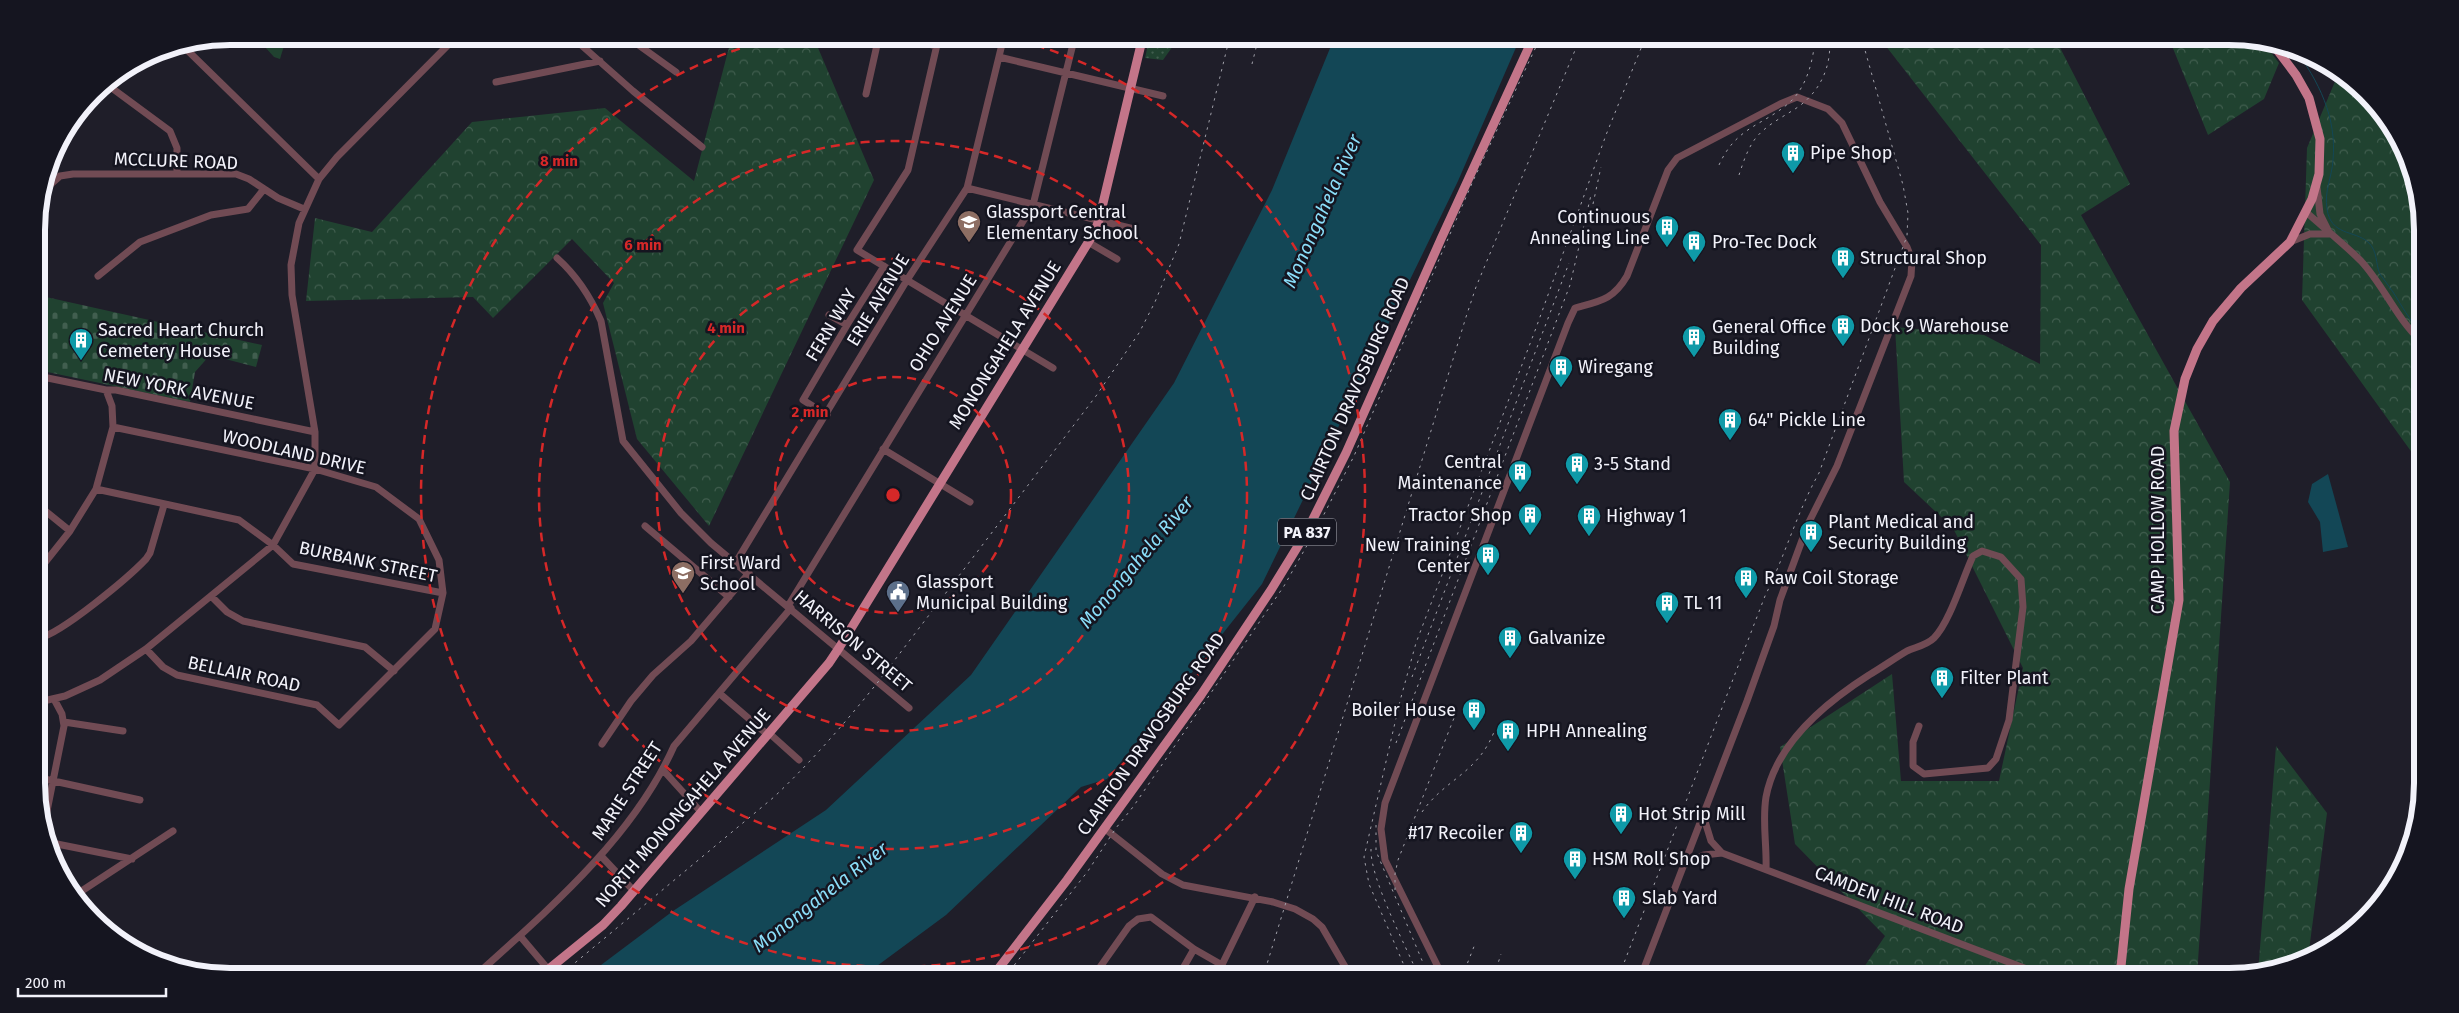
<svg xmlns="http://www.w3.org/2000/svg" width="2459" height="1013" font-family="'Fira Sans',sans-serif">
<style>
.grass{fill:#204230}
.forest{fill:url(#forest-crowns)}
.cemetery{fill:url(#cemetery-stones)}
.park{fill:url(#park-dots)}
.water{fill:#134756}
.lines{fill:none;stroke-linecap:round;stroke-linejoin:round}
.stream{stroke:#134756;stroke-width:1}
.minor{stroke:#714b54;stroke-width:7}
.major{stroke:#c37589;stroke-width:9}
.rail{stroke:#a1a1aa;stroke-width:1;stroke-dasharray:2.5 5;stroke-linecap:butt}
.ring{fill:none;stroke:#d62828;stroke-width:2.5;stroke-dasharray:9 6}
.labels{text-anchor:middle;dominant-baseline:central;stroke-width:5;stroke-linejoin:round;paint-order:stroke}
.shield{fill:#151520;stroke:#b0b0b9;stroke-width:1}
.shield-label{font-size:16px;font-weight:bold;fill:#f2f2fa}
.poi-label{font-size:18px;fill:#f2f2fa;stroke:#151520;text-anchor:start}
.street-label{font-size:18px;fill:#f2f2fa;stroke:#151520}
.water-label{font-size:19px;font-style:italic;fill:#8addf8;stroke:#151520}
.rim{fill:none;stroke:#f2f2fa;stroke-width:6}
.centre{fill:#d62828;stroke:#151520;stroke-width:2.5}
.ring-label{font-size:15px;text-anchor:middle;font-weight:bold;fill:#d62828;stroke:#151520;stroke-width:5;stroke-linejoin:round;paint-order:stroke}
</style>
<defs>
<pattern id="forest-crowns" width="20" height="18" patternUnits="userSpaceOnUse" patternTransform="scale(1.25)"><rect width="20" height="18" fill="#204230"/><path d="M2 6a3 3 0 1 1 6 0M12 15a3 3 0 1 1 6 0" fill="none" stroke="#415e4f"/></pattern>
<pattern id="cemetery-stones" width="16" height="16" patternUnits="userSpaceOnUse" patternTransform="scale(1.25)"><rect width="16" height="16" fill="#204230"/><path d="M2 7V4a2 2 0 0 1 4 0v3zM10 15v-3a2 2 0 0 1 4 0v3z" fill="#415e4f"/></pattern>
<pattern id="park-dots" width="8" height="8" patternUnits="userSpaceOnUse" patternTransform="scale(1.25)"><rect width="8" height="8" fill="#204230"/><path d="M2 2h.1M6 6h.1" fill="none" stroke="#415e4f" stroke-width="1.8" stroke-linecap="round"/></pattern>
</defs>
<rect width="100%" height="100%" fill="#1f1e29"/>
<path class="grass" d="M255,36H287L280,59L274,57Z"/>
<path class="forest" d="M732,36H813L874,180L709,526L637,439L603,303L614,283L572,239L493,318L473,297L306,301L315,218L372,232L472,122L605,108L694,181Z
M1878,36H2054L2130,184L2081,215L2230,482L2197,976H1858L1885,936L1795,844L1780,747L1892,674L1901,781H1999L2023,668L1953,528L1904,482L1895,327L1984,335L2040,364L2041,245Z
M2168,36H2229L2263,42L2279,63L2264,99L2208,135Z
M2339,72L2347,76L2383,112L2408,155L2421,204L2422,490L2418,461L2302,300L2307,148Z
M2276,746L2327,813L2308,958L2292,966L2258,973Z"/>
<path class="cemetery" d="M37,295L262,345L256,367L210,355L195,372L190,402L38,370Z"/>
<path class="park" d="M1150,36H1180L1163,60L1145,58Z"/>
<path class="water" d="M1335,36H1521L1458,181L1262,584L1129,752L1107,779L1081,787L946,915L862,977H585L673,911L826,810L971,675L1174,383L1272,190Z
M2328,474L2348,547L2323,552L2320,522L2308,502L2312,484Z"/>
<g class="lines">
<path class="stream" d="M2294,48C2319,81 2337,118 2333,160C2332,177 2324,191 2327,209C2331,236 2354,230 2368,242C2378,251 2375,263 2380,274C2384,280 2389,286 2393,292C2404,309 2407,317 2421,332"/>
<path class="minor" d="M571,36L633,91L702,147
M626,36L676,72
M894,36L937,46
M939,36L908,170L857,250L1053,368
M847,37V36
M183,46L319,179
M999,57L1163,96
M496,82L600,61
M105,83L170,131L177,148V174
M866,94L879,36
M2317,187L2320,214L2328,230
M967,188L1134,229
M44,190L60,176L73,174H236L249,179L278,198L304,209
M2306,212C2324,228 2344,244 2361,261C2384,286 2396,318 2421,341
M1088,242L1117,259
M2290,242L2310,234H2329
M557,258C575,274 591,298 601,321L623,441L681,513L711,543L909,708
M98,276L140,242L211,215L248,209L264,189
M829,315L847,325
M38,376L106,390H116L315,432
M827,415L803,400L847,325L884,266
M113,427L315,469L376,487L419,519L439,560L443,593L435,629L339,725L317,705L177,675L163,667L146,649
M883,449L970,502
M96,489L239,520L273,545L293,564L443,593
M38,505L70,531
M645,526L729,597
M736,562L907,280L967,188L1004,36
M39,570L70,531L96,489L113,427L112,406L106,390
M211,596L227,612L243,621L365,647L394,671
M788,606L1033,205L1075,36
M39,638C61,634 129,577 146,559L150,553L164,505
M719,693L768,735
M39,702L65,696L100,680L146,649L273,545L315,469V432L292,295L291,265L299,223L319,179L337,157L454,39L461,36
M64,722L123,731
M769,733L799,760
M602,744L631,701L653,675L691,641L749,573
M663,770L701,812
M40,778L140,800
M1704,818L1711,841L1722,853L2045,976
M1104,828L1162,874L1183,885L1273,902L1295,909L1313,919L1322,927L1351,977
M43,831L64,726L62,714L54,699
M47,842L132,859
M602,857L634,891
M1686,864L1704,855L1722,853
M1766,869C1767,845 1762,821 1766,797C1776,743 1825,703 1869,675C1881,668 1895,658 1907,651C1916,647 1927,645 1934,638C1950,622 1963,577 1973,556L1982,551L2001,557L2021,579L2023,607L2009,720L1996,759L1988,768L1924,774L1913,766V742L1919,726
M74,896L173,831
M520,936L548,969
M1194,949L1222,965
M2112,976L2119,967
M474,977C548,910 633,838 674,746L791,608
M1093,977L1129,926L1138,919L1151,917L1194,949L1178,977
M1216,977L1255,897
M1443,977L1385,860L1381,829L1385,803L1568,323L1575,308C1600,301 1613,300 1627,276L1668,170L1677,158L1780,104L1797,97L1828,109L1842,123L1880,202L1907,247L1912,260L1911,276L1837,466L1808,524L1780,600L1774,626L1747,701L1641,976"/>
<path class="major" d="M2120,976L2129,889L2179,600L2174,431L2185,379L2197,349L2213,321L2241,288L2290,242L2312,199L2319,174L2320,139L2309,98L2296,75L2272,43
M539,977L603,925L621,906L829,663L839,648L1094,233L1099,220L1143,36
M992,977L1067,880L1201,695L1271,590L1306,533L1346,453L1441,239L1534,36"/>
<path class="rail" d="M1252,64L1259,36
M1719,165C1736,127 1762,126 1789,103C1807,87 1814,59 1815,36
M1739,175C1743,163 1747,150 1755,139C1765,126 1781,118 1795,109C1820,93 1833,65 1829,36
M1593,204L1601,167
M1412,677L1569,263
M1396,743L1570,285L1591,195
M1422,812C1445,779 1477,774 1494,732
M1376,825V851L1429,977
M1371,849C1370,879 1406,946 1419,977
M1395,890V874L1398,860L1454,718
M1494,976L1501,954
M1619,976L1765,596C1785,556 1797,512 1819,473L1907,236L1908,213L1903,185L1861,36
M558,977L774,797C812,761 845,723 878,682L1096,396L1139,333L1155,302L1179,244L1230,36
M1005,977L1088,871L1116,828L1133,807L1284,586L1318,526L1354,456L1473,181L1541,36
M1263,977L1466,317L1476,287L1581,36
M1409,977L1369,884L1364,857L1400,701L1416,643L1536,328L1606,135L1646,36
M1462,977L1475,944"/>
</g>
<g class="ring">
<circle cx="893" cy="495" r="118"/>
<circle cx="893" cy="495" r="236"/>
<circle cx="893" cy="495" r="354"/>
<path d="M1007 37A472 472 0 1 1 779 37"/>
</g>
<defs>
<g id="building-pin" transform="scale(1.25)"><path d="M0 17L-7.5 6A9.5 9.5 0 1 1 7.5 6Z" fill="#0f9aa8" stroke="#151520"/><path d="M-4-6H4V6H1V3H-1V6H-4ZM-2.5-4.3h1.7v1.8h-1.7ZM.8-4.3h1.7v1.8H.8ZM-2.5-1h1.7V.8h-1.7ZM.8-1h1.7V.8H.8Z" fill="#fff"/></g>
<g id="school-pin" transform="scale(1.25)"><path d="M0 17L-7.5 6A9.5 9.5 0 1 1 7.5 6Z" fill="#8d6e63" stroke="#151520"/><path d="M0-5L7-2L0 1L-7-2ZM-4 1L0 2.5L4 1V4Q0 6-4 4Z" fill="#fff"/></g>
<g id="civic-pin" transform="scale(1.25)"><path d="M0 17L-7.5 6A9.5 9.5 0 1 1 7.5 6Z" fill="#5c6f8a" stroke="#151520"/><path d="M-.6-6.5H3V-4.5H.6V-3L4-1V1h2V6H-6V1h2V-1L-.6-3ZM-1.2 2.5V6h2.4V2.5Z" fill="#fff"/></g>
</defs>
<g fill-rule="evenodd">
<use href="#building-pin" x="1793" y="153"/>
<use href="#school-pin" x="969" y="222"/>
<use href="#building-pin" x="1667" y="227"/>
<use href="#building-pin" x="1694" y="242"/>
<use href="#building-pin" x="1843" y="258"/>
<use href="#building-pin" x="1843" y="326"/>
<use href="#building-pin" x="1694" y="337"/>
<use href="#building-pin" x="81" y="340"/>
<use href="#building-pin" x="1561" y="367"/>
<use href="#building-pin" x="1730" y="420"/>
<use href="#building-pin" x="1577" y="464"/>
<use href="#building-pin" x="1520" y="472"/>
<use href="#building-pin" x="1530" y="515"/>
<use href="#building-pin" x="1589" y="516"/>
<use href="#building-pin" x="1811" y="532"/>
<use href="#building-pin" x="1488" y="555"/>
<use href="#school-pin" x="683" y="573"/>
<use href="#building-pin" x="1746" y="578"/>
<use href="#civic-pin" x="898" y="592"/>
<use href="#building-pin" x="1667" y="603"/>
<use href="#building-pin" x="1510" y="638"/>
<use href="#building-pin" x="1942" y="678"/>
<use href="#building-pin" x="1474" y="710"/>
<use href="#building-pin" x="1508" y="731"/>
<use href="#building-pin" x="1621" y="814"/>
<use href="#building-pin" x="1521" y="833"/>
<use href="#building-pin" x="1575" y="859"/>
<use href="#building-pin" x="1624" y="898"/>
</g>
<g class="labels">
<rect class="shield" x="1278" y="518.5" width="58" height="27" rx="4"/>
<g class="shield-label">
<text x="1307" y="532">PA 837</text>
</g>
<g class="poi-label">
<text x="1810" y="153">Pipe Shop</text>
<text x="986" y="212">Glassport Central<tspan x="986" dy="21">Elementary School</tspan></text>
<text x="1650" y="217" text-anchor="end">Continuous<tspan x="1650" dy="21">Annealing Line</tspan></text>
<text x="1712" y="242">Pro-Tec Dock</text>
<text x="1860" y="258">Structural Shop</text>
<text x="1860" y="326">Dock 9 Warehouse</text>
<text x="1712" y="327">General Office<tspan x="1712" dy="21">Building</tspan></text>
<text x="98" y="330">Sacred Heart Church<tspan x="98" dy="21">Cemetery House</tspan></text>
<text x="1578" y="367">Wiregang</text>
<text x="1748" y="420">64" Pickle Line</text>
<text x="1502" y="462" text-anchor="end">Central<tspan x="1502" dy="21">Maintenance</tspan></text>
<text x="1594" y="464">3-5 Stand</text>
<text x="1512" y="515" text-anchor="end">Tractor Shop</text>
<text x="1606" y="516">Highway 1</text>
<text x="1828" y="522">Plant Medical and<tspan x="1828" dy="21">Security Building</tspan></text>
<text x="1470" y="545" text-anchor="end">New Training<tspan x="1470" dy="21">Center</tspan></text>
<text x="700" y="563">First Ward<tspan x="700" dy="21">School</tspan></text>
<text x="1764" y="578">Raw Coil Storage</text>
<text x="916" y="582">Glassport<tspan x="916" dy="21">Municipal Building</tspan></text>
<text x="1684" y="603">TL 11</text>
<text x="1528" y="638">Galvanize</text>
<text x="1960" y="678">Filter Plant</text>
<text x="1456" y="710" text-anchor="end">Boiler House</text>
<text x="1526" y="731">HPH Annealing</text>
<text x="1638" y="814">Hot Strip Mill</text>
<text x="1504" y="833" text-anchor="end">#17 Recoiler</text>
<text x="1592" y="859">HSM Roll Shop</text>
<text x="1642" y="898">Slab Yard</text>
</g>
<g class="street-label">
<text transform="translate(176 161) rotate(2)">MCCLURE ROAD</text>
<text transform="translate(878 300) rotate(-59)">ERIE AVENUE</text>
<text transform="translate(943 323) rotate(-58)">OHIO AVENUE</text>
<text transform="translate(831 325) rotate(-59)">FERN WAY</text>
<text transform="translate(1005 345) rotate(-58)">MONONGAHELA AVENUE</text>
<text transform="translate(179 389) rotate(11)">NEW YORK AVENUE</text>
<text transform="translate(1355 389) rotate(-66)">CLAIRTON DRAVOSBURG ROAD</text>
<text transform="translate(294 452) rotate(13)">WOODLAND DRIVE</text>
<text transform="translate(2158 530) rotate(-90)">CAMP HOLLOW ROAD</text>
<text transform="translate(368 562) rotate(12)">BURBANK STREET</text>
<text transform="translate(853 641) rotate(40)">HARRISON STREET</text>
<text transform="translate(244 674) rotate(12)">BELLAIR ROAD</text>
<text transform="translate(1151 734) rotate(-55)">CLAIRTON DRAVOSBURG ROAD</text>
<text transform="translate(627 791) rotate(-57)">MARIE STREET</text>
<text transform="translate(683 808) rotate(-49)">NORTH MONONGAHELA AVENUE</text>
<text transform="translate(1889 900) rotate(21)">CAMDEN HILL ROAD</text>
</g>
<g class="water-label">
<text transform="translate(1322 211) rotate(-66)">Monongahela River</text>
<text transform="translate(1136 562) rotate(-50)">Monongahela River</text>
<text transform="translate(820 897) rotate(-38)">Monongahela River</text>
</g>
</g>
<path d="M0 0H2459V1013H0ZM230 45H2229A185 185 0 0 1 2414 230V783A185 185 0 0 1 2229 968H230A185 185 0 0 1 45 783V230A185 185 0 0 1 230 45Z" fill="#151520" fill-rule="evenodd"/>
<path class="rim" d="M230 45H2229A185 185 0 0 1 2414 230V783A185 185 0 0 1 2229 968H230A185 185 0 0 1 45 783V230A185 185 0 0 1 230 45Z"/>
<circle cx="893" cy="495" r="8" class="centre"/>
<g class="ring-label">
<text x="559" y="166">8 min</text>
<text x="643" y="250">6 min</text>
<text x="726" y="333">4 min</text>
<text x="810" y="417">2 min</text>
</g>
<path d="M18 988v8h148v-8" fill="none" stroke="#f2f2fa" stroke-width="2.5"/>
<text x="25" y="988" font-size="15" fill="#f2f2fa" stroke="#151520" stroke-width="4" paint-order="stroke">200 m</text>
</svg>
